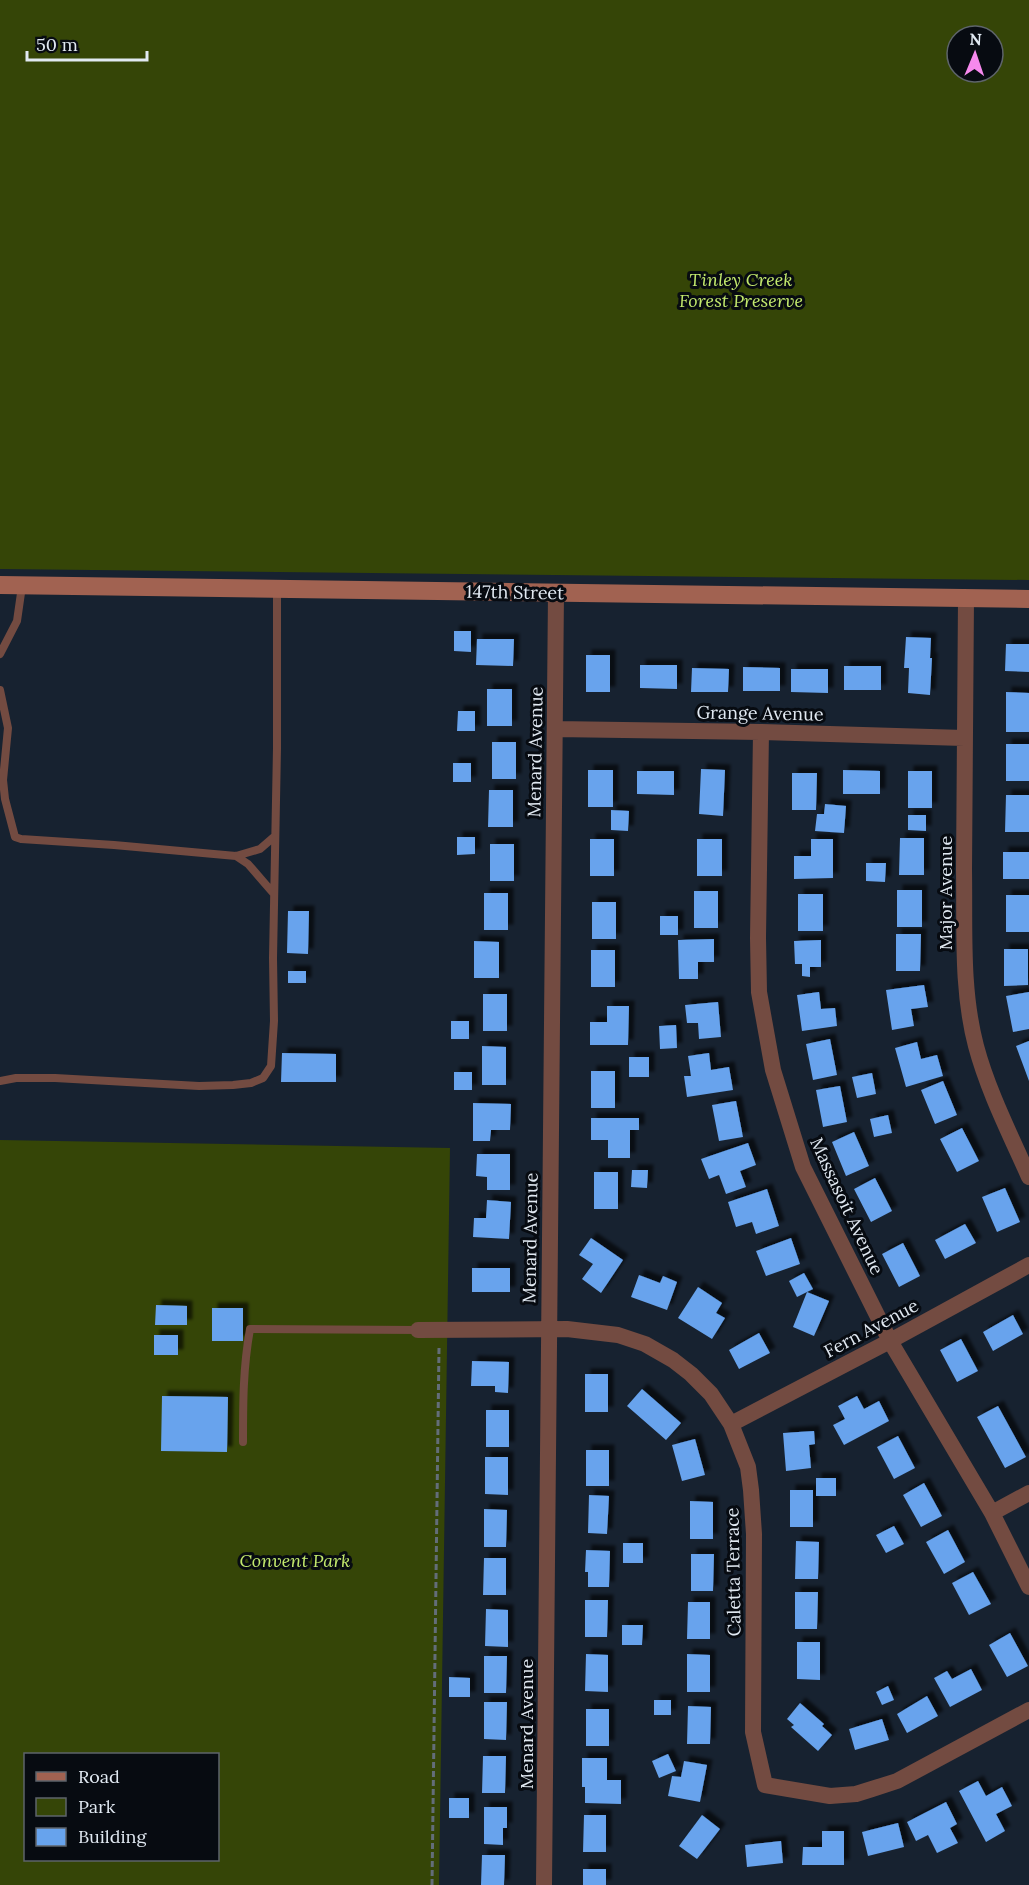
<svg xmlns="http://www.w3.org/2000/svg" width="1029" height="1885" font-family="Lora,serif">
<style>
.green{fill:#354507;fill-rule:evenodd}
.building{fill:#67a3ed;filter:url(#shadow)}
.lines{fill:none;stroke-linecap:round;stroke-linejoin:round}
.path{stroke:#636d79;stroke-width:3;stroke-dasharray:6 3;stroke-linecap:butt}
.service{stroke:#734b41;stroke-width:8}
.minor{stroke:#734b41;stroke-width:16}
.secondary{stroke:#a16251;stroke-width:18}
.labels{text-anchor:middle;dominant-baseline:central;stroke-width:6;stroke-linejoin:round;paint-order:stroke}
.park-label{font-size:18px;font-style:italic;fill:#c3e96d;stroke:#070b11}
.street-label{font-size:18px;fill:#e1e9f2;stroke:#070b11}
</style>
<defs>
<filter id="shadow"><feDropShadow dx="5.5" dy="-5.5" stdDeviation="1.5" flood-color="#0009"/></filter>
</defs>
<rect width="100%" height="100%" fill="#172230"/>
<path class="green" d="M0,0H1029V580L0,569ZM957,36H993V72H957Z
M0,1140L450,1148L439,1885H0ZM26,1754H218V1860H26Z"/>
<path class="building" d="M454,631H471V652L454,651Z
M906,637L931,638L930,658H932L930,695L908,693L909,668H904Z
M477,639H514L513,666L476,665Z
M1006,644H1029V672L1005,671Z
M586,655H610V692H586Z
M640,665H677V689L640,688Z
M844,666H881V690H844Z
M743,667L780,668V691H743Z
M692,668L729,669L728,692H691Z
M791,669H828V693L791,692Z
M487,689H512V726H487Z
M1006,692L1029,693V732H1006Z
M458,711H475V731H457Z
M492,742H516V779H492Z
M1006,744H1029V781H1006Z
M453,763H471V782H453Z
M701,769L725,770L723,816L699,814Z
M588,770H613V807H588Z
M843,770L880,771V794H843Z
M637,771H674V795L637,794Z
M908,771H932V808H908Z
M792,773H817L816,810H792Z
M489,790H513V827H488Z
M1006,795H1029V832H1005Z
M825,804L846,806L844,833L815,831L817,814H824Z
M611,810L629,811L628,831L611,830Z
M908,815H926V831L908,830Z
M457,837H475V854L457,855Z
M900,838H924V875H899Z
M590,839H614V876H590Z
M697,839H722V876H697Z
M811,839H833V878L794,879V856H811Z
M490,844H514V881H490Z
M1003,852H1029V879H1003Z
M866,863H886L885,882L866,881Z
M897,890H922V927H897Z
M694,891H718V928H694Z
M484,893H508V930H484Z
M798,894H823V931H798Z
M1006,895H1029V932H1006Z
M592,902H616V939H592Z
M288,911H309L308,954L287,953Z
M660,916H678V935H660Z
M896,934H921L920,971H896Z
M714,939V962H698V979H679L678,940Z
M821,940V967H810V977L802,976V964H795L794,941Z
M474,941L499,942V978H474Z
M1004,949H1028V985L1004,986Z
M591,950H615V987H591Z
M288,971H306V983H288Z
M924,985L928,1007L911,1009L914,1026L892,1030L886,990Z
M819,992L821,1009L835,1008L837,1026L802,1031L797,995Z
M1029,992V1029L1013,1032L1006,996Z
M483,994H507V1031H483Z
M718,1002L721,1037L699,1039L698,1023H687L685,1005Z
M607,1006H629L628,1045H590V1022H607Z
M451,1021H469V1039H451Z
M676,1025L677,1048L660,1049L659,1026Z
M830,1039L837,1075L813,1080L806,1044Z
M1029,1041V1081L1016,1046Z
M917,1042L921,1059L937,1055L943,1076L906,1087L895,1048Z
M482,1046L506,1047V1085H482Z
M282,1053L336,1054V1082H281Z
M709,1053L711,1070L729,1067L733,1090L687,1097L684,1076H691L688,1056Z
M629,1057H649V1077H629Z
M591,1071H615V1108H591Z
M454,1072H472V1090H454Z
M872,1073L876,1094L857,1098L852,1077Z
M943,1081L957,1115L935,1124L921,1090Z
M840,1086L847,1122L823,1127L816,1090Z
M736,1101L743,1137L719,1141L712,1105Z
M473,1103L511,1104L510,1130H491L490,1141H473Z
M888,1115L892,1133L874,1137L870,1119Z
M591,1118H639V1130H630V1158H608V1140H591Z
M962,1128L979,1161L957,1172L940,1139Z
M854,1132L869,1166L846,1176L832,1142Z
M748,1143L756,1165L740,1171L746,1187L726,1194L719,1175L709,1179L701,1159Z
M477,1154H510V1190H487V1177L476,1176Z
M632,1170H648L647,1188L631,1187Z
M594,1172H618V1209H594Z
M875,1178L892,1211L871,1222L854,1189Z
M1005,1188L1020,1222L997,1232L982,1197Z
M767,1189L779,1226L756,1234L752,1222L736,1227L728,1202Z
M487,1200L511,1202L509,1239L473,1237L474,1218H486Z
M965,1224L976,1243L945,1259L935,1240Z
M591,1238L623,1260L601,1293L582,1279L593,1264L579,1255Z
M791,1238L800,1264L766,1276L756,1251Z
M903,1243L920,1276L899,1287L882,1254Z
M472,1268H510V1292H472Z
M804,1273L813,1289L797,1297L789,1281Z
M639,1275L660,1283L663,1276L677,1282L667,1310L631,1297Z
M698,1287L722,1303L716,1313L725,1318L712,1339L678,1318Z
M807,1292L829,1301L814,1336L793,1327Z
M156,1305L187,1306V1325H155Z
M212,1308H243V1341H212Z
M1013,1315L1023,1334L993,1351L983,1332Z
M759,1333L770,1353L739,1369L729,1350Z
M154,1335H178V1355H154Z
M961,1339L978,1371L957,1382L940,1350Z
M472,1361L509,1362L508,1393L495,1392V1386H471Z
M585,1374H608V1412H585Z
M642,1389L681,1423L666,1440L627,1406Z
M162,1396L228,1397L227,1452L161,1451Z
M857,1396L864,1409L879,1401L889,1421L844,1445L833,1425L845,1419L838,1406Z
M998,1406L1026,1457L1005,1468L977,1417Z
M486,1410H509V1447H486Z
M814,1431L815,1444L809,1445L811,1468L786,1471L783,1433Z
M898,1436L915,1468L894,1479L877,1447Z
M695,1439L705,1475L682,1481L672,1445Z
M586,1450H609V1486H586Z
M485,1457H508V1495L485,1494Z
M816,1478H836V1496H816Z
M924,1483L942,1516L921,1527L903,1495Z
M790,1490H813V1527H790Z
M589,1495L609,1496L607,1534L588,1533Z
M690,1501L713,1502V1539H690Z
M484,1509L507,1510L506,1547H484Z
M894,1526L904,1544L886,1553L876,1535Z
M948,1530L965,1562L944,1574L926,1542Z
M796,1541L819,1542L818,1579H795Z
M623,1543H643V1563H623Z
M586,1550L610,1551L609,1587H588V1572H585Z
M691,1554H714L713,1591H691Z
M484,1558H506V1595H483Z
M973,1572L991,1604L969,1615L952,1583Z
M795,1592H818L817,1629H795Z
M585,1600H608L607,1637H585Z
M688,1602H710V1639H687Z
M486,1609L508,1610V1647L485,1646Z
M622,1625H643L642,1645H622Z
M1010,1633L1028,1666L1007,1677L989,1645Z
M797,1642H820V1680L797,1679Z
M586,1654L608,1655V1692L585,1691Z
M687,1654L710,1655V1692H687Z
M484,1656H507L506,1693H484Z
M971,1669L982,1690L950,1707L934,1678L947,1671L952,1679Z
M449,1677L470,1678V1697H449Z
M888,1686L894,1700L882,1705L876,1692Z
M927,1696L938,1716L907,1733L897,1714Z
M654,1700H671V1715H654Z
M484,1702H507L506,1740L484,1739Z
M800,1703L824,1724L822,1726L832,1735L818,1751L791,1727L794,1725L787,1719Z
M688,1706L711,1707L710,1744H687Z
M586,1709H609V1746H586Z
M882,1719L889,1740L855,1750L849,1729Z
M668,1754L676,1771L659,1778L652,1761Z
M483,1756H506L505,1793H482Z
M582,1758H607V1780H621V1804L585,1803V1787H582Z
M684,1761L707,1765L700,1802L668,1796L672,1776L681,1777Z
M978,1781L986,1796L1002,1787L1012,1806L996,1814L1005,1831L986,1842L959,1791Z
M449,1798H469V1818H449Z
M946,1802L957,1824L950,1828L958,1843L937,1853L928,1835L916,1841L907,1822Z
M484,1807H507V1828H503V1845L484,1844Z
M584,1815H606V1852H583Z
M702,1815L720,1829L697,1859L679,1846Z
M898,1823L904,1847L868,1856L862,1832Z
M822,1831H844V1865H802L803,1847H822Z
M781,1841L783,1863L747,1867L745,1845Z
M482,1855H505L504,1885H481Z
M583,1869H606V1885H583Z"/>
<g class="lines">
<path class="path" d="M432,1885L439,1348"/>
<path class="service" d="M0,654L17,621L22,586
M0,690L8,728L3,780L5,799L15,837L21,839L114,845L236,856L260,849L275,836
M236,856L248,864L274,894
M0,1081L16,1078H55L199,1086L233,1085L251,1083L263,1078L271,1066L274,1021L273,958L277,748V589
M243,1442C243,1403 243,1368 250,1329L418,1330"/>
<path class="minor" d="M966,598C965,689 964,780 964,870C965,929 961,989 976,1046C988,1091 1010,1134 1029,1177
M555,729L761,732L964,738
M761,732L758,938L759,992L773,1070L803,1167L890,1341L992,1513L1029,1587
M418,1330L567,1329L618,1335L645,1344L673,1360L691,1374L711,1394L731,1424L748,1467L751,1490L754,1534L753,1732L765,1785L830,1796L856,1794L872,1789L897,1781L1029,1710
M731,1424L890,1341L1029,1265
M992,1513L1029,1493
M544,1885L556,592"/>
<path class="secondary" d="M0,585L1029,599"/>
</g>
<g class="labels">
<g class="park-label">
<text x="741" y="279">Tinley Creek<tspan x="741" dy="21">Forest Preserve</tspan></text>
<text x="295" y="1560">Convent Park</text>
</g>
<g class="street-label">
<text transform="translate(515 592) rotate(1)">147th Street</text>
<text transform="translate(760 713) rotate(1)">Grange Avenue</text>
<text transform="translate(535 752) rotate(-89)">Menard Avenue</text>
<text transform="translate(945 893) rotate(-90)">Major Avenue</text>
<text transform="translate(847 1206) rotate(65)">Massasoit Avenue</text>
<text transform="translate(530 1238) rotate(-89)">Menard Avenue</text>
<text transform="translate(871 1328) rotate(-28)">Fern Avenue</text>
<text transform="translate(733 1572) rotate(-91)">Caletta Terrace</text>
<text transform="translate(526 1724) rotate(-90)">Menard Avenue</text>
</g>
</g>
<rect x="24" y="1753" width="195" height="108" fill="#070b11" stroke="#5e646b" stroke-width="1.5"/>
<rect x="36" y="1772" width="30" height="9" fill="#a16251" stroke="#5e646b" stroke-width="1.5"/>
<text x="78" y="1783" font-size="18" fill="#e1e9f2">Road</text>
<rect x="36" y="1798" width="30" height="18" fill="#354507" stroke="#5e646b" stroke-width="1.5"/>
<text x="78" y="1813" font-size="18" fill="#e1e9f2">Park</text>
<rect x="36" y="1828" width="30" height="18" fill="#67a3ed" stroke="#5e646b" stroke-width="1.5"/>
<text x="78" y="1843" font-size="18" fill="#e1e9f2">Building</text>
<g transform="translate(975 54) rotate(2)"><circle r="28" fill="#070b11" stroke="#5e646b" stroke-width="1.5"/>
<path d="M0-4.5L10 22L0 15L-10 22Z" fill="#f689ed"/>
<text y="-9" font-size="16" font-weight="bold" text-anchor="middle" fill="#e1e9f2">N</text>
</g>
<path d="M27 51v9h120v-9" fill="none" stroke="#e1e9f2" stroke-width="3"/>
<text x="36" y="51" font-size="18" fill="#e1e9f2" stroke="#070b11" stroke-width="4.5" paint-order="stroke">50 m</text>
</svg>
